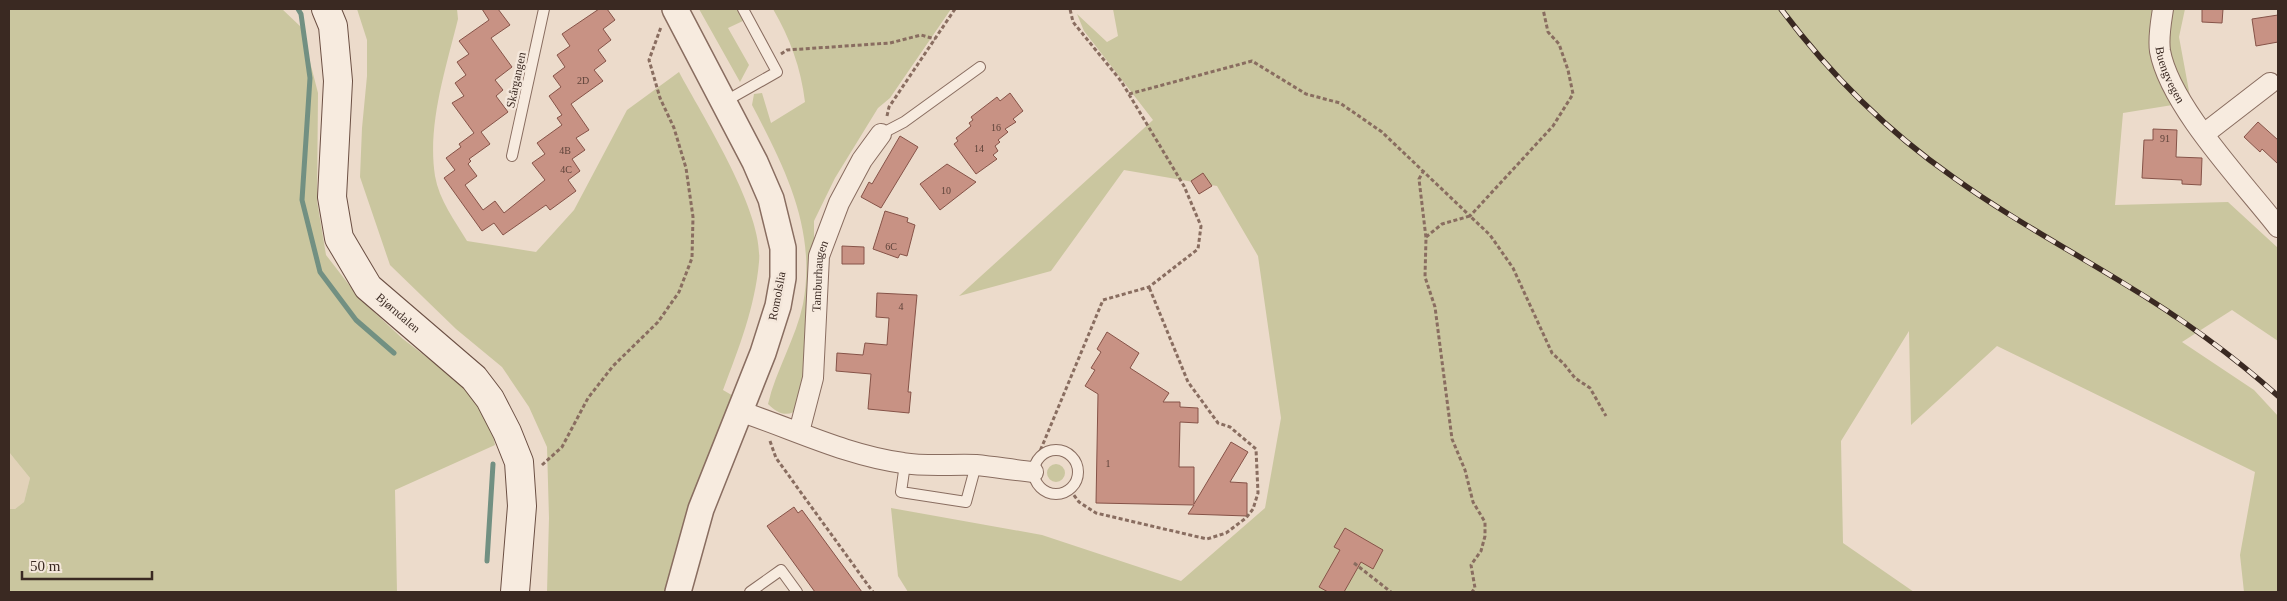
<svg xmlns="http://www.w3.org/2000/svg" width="2287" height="601" font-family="'Times New Roman',serif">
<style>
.farmland{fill:#e2d2b9}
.green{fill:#cac69f}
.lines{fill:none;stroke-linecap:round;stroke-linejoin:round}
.stream{stroke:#729082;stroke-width:5}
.building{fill:#c89284;stroke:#865348}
.service-casing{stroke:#896d60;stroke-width:12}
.minor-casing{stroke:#896d60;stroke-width:22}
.tertiary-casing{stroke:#896d60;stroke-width:28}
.secondary-casing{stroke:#6b4f43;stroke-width:30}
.path{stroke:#896d60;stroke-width:3;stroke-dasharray:4 2.5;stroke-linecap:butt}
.service{stroke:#f7ebdf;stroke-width:10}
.minor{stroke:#f7ebdf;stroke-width:20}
.tertiary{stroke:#f7ebdf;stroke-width:25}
.secondary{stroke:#f7ebdf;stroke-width:28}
.rail-casing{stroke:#3a2922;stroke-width:5.5}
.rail{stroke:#f4e7db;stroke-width:4;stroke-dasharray:11;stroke-linecap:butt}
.labels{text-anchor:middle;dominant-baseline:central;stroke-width:5;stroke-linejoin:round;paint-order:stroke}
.number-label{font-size:10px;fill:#5e433a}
.street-label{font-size:12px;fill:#3a2922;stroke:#f4e7db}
</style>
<rect width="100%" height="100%" fill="#ecdbcb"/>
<path class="farmland" d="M9,452L30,478L24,502L15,509H9Z"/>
<path class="green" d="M9,9H282L301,27L318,93L317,201L326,255L360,299L403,339L463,385L491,426L495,445L395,490L397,592H9V509H15L24,502L30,478L9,452Z
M357,9H457L458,19C446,68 427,125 435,176C439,200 455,221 467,241L536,252L574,210L627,110L679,72C703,117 764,212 759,262C755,307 739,348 723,390L735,397C709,461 682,525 666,592H547L549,518L547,447L529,407L502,367L456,329L390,265L360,177L362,128L367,76V40Z
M699,9H738L745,20L728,28L749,65L740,82Z
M773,9H951L890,98L878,108L835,178L814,221V257L802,407C789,417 780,416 768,404C776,370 796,338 803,304C817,230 785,168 752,105L754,94L762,93L771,123L805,102C801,68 790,38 773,9Z
M1113,9H2185L2179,37L2191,102L2123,113L2115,205L2228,202L2278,248V341L2232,310L2182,342L2254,390L2278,416V592H2244L2240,555L2255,472L1997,346L1911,425L1909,331L1841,441L1843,543L1914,592H908L898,576L891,508L1042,535L1181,581L1265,508L1281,418L1258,256L1217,186L1124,170L1051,271L959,296L1153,120L1084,31L1077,14L1107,42L1118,36Z
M1047 473a9 9 0 1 1 18 0a9 9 0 1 1-18 0Z"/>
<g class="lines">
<path class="stream" d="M298,9L301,14L310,78L302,200L320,272L356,320L394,353
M487,561L493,464"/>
</g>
<path class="building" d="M482,9H498L510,25L491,38L512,67L495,80L503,90L496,96L508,112L481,132L490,144L469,159L471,161L468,164L477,176L465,185L483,210L495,201L504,213L545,180L532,163L545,154L537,143L562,125L557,118L562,115L549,96L561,87L553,76L565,67L557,55L570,46L562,34L599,9H607L615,20L603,29L611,40L598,50L606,61L594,70L603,81L571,104L589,130L576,138L585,150L572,159L580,171L568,180L576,191L550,210L546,205L503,235L494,223L482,231L444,178L455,170L446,158L461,147L459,144L474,133L452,103L464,96L455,83L466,75L457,62L469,54L459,41L489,20Z
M2202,9H2223L2222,23L2202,22Z
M2278,15V42L2256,46L2252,19Z
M1010,93L1023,111L1013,119L1016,122L1005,129L1008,132L998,140L1000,142L995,146L998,151L993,155L997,159L976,174L954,144L958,141L956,138L971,126L969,123L973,120L971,117L997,97L1000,101Z
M2258,122L2278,140V164L2262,149L2260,152L2244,137Z
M2153,129L2177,130L2176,157L2202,158L2201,185L2182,184V180L2142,178L2144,140H2153Z
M900,136L918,147L881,208L861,197L869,182L872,184Z
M947,164L976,182L940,210L920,184Z
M1203,173L1212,186L1199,194L1191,181Z
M885,211L908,218L907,222L915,225L907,256L900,254L898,258L873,249Z
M842,246L864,247V264H842Z
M877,293L917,295L908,392H911L909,413L868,409L871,374L836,371L837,353L863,355L865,343L887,345L889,318L876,317Z
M1107,332L1139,353L1130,368L1169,393L1163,402H1180V407L1198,408V423L1180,422L1179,467H1194V504L1231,442L1248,452L1230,482L1247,483V516L1188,514L1194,505L1096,503L1098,394L1085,386L1095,370L1091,368L1101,352L1097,349Z
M794,507L798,513L802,510L862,592H815L767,526Z
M1345,528L1383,550L1373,569L1361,562L1344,592H1328L1319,587L1340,550L1334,547Z"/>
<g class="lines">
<g class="service-casing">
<path id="service" d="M724,102L777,72L743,9
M881,134L904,122L980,67
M512,156L544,9
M1034 472a22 22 0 1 1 44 0a22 22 0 1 1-44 0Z
M905,464L901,492L966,502L976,465
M750,592L781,570L797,592"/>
</g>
<g class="minor-casing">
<g id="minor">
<path id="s1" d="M2163,9C2161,22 2158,37 2160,51C2170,106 2243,182 2278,227"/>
<path d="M2204,134L2270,83"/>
<path d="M739,411C794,429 845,455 903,463C927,467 952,464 976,465C995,467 1014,470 1033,472"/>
<path id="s2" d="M799,432L813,378L819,256L839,203L862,160L881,134"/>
</g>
</g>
<g class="tertiary-casing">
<path id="tertiary" d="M675,9L755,162L771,199L783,248V278L778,306L763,353L701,509L678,592"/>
</g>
<g class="secondary-casing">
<g id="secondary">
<path id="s3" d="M326,9L333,26L338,81L332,197L339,238L368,287L474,378L490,399L507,432L519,462L522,506L515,592"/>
</g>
</g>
<path class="path" d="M781,54L787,50L890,43L921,35L935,39
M1129,94L1252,61L1306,94L1340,103L1382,132L1470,216L1553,126L1573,94L1568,70L1559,44L1548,32L1543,9
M887,116L889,107L955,9
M1424,170L1419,179L1426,238L1425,277L1435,307L1452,439L1465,470L1473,502L1485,522V536L1481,551L1471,565L1475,588L1472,592
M1426,237L1442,224L1470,216L1490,235L1513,268L1552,353L1564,364L1575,378L1590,388L1606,416
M770,441L776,458L873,592
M1038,456L1103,300L1149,287L1198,249L1201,226L1184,186L1121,81L1073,22L1070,9
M542,465L562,447L588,398L613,366L658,322L679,292L692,258L693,217L686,168L674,128L660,98L649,60L661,27
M1070,490L1079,502L1096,513L1207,539L1226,533L1246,518L1253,509L1258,493L1256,449L1230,427L1218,423L1188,382L1149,287
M1354,563L1391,592"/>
<use href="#service" class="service"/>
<use href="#minor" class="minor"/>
<use href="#tertiary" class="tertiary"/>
<use href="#secondary" class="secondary"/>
<g class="rail-casing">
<path id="rail" d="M1781,9C1829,73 1887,131 1953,177C2007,216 2066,248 2123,283C2178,316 2230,353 2278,396"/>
</g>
<use href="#rail" class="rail"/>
</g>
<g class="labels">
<g class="number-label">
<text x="583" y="80">2D</text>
<text x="996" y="127">16</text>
<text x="2165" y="138">91</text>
<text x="979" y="148">14</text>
<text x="565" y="150">4B</text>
<text x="566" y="169">4C</text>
<text x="946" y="190">10</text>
<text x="891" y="246">6C</text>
<text x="901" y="306">4</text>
<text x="1108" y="463">1</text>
</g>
<g class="street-label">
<text stroke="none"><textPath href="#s1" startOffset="68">Buengvegen</textPath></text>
<text transform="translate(516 80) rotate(-78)">Skårgangen</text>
<text stroke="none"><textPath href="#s2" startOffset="158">Tamburhaugen</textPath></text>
<text transform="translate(777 296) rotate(-79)">Romolslia</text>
<text stroke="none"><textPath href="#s3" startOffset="328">Bjørndalen</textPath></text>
</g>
</g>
<rect width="2287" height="601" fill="none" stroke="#3a2922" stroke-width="20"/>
<path d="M22 571v8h130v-8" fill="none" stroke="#3a2922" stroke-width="2.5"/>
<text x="30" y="571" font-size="15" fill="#3a2922" stroke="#f4e7db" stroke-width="4" paint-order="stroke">50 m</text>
</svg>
